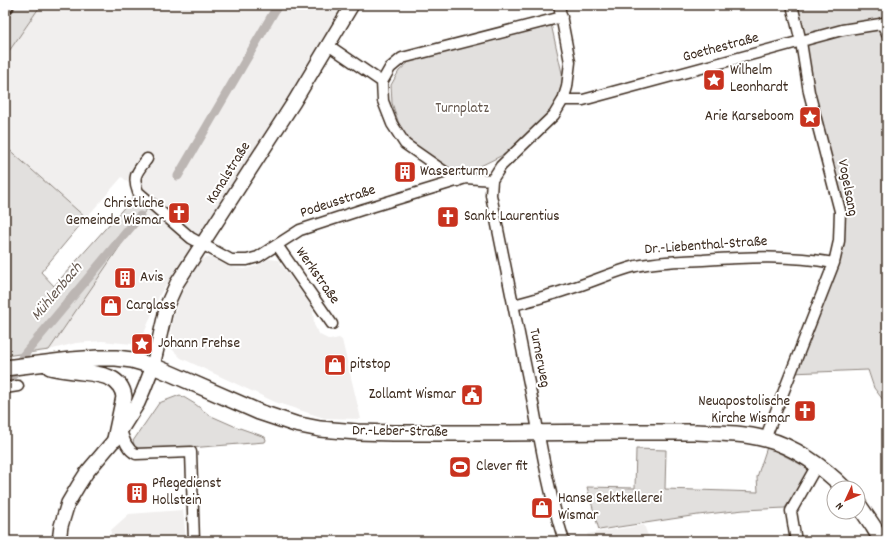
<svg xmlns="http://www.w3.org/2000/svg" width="892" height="546" font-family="Dekko,sans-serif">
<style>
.built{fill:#f1efee}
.green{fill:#e2e0de;stroke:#8e857e}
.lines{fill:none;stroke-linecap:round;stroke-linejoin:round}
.canal{stroke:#bcb6b3;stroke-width:9}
.minor-casing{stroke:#3b2a1e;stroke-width:13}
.tertiary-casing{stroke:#3b2a1e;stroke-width:16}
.secondary-casing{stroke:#3b2a1e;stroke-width:18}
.minor{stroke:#fff;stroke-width:10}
.tertiary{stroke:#fff;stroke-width:13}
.secondary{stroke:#fff;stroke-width:15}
.rail{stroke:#3b2a1e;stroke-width:2.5;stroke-dasharray:6 3;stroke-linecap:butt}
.labels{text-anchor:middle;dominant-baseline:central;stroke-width:4;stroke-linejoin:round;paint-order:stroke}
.street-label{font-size:15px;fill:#3b2a1e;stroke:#fff}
.poi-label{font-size:15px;fill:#3b2a1e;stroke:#fff;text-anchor:start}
.park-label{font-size:15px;fill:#65584e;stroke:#fff}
.water-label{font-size:16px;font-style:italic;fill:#685b52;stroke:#fff}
</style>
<rect width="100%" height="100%" fill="#fff"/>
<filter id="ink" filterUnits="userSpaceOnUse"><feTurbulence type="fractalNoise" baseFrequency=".025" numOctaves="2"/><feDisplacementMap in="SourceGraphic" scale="8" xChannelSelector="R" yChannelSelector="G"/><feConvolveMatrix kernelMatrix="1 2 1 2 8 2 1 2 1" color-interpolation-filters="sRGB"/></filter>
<g filter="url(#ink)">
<path class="built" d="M41,5H343L291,99L160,294L143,336L132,344L102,341L76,343L49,350L140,216L150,206L138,192L122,177L86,218L5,146V57Z
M206,257L212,258L225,265L234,268L245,269L256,266L269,259L278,260L313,309L314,325L320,335L330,340L339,338L342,340L361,419L324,418L275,402L181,358L169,346L172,322L179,297L189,278L201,260Z
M183,510L186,541H110L111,530L129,514Z
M644,525L650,541H589L587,534Z"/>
<path class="green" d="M5,5H41L5,57Z
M792,5H887V405L874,388L868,370L791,373L834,263L840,211Z
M551,24L566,91L552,112L511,151L456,178L431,169L400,127L392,103L391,85L399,71L410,61Z
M5,146L86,218L41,272L54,286L138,192L152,204L140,217L49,350L5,356Z
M180,395L195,404L209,415L234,426L265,437L266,440L265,442L139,452L135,448L133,441L159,403Z
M767,447C782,454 796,462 811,470L785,508L744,510L698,515L599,530L587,487L635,488L636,449L666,450L665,489L758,492L757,477Z"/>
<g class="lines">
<path class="canal" d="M178,176L278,5
M5,392L23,356L140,216"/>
<g class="minor-casing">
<path id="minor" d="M559,5L570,62L567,87L563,100L554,115L501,166L492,180L491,195C505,263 519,331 532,398C541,446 549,494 564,541
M882,23L887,34
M328,45L382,82
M563,100H583L842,30L887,23
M147,159C137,172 132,176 138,192L191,238L231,260H247L258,257L300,230L361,210L466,178L492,180
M458,181L405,144L392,124L383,101L382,82L390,68L402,58L562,17
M277,245L332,324
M514,305C532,300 551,295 569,289C592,282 613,272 636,266C658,261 680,261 703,260C747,257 790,255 834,263
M5,388L18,386
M121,430C124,439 126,449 136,454L191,452L194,541
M765,439L834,263L839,241L840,211L809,92L801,42L792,5
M796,541L791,511L813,472L818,465"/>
</g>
<g class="tertiary-casing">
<path id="tertiary" d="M59,541L61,526L68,503L78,486L87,472L115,439L121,430L138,403L144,389L153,366L167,305L177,283L294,102L352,5"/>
</g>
<g class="secondary-casing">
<path id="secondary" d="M50,367C58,369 67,370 75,371C94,374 121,373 124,397L115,439
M5,368L71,360L98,358H116L132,360L153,366L172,374L259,412L295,424L320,429L357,432L393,433C469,433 544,433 620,432C645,432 671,432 696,432C719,433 743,433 765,439C794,446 823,467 844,488
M858,504L873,526L882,541"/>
</g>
<use href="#minor" class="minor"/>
<use href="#tertiary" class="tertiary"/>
<use href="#secondary" class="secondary"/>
<path class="rail" d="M5,20L16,5"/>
</g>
</g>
<defs>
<g id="sight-square" transform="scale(1.15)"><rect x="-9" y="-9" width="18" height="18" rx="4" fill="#c8321e" stroke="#fff"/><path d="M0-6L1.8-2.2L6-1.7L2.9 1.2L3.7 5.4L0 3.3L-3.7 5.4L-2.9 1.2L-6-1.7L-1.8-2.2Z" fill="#fff"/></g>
<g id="building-square" transform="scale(1.15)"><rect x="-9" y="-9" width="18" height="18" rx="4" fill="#c8321e" stroke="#fff"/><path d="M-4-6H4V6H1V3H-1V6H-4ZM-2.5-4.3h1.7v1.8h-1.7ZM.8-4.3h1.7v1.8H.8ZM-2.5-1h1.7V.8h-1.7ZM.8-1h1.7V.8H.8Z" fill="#fff"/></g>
<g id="church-square" transform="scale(1.15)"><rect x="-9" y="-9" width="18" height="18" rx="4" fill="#c8321e" stroke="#fff"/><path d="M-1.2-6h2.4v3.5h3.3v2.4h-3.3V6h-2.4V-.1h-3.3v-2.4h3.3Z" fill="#fff"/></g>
<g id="shop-square" transform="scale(1.15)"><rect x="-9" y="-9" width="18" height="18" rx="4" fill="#c8321e" stroke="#fff"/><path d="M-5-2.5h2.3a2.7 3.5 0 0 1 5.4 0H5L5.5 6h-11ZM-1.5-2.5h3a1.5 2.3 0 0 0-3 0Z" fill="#fff"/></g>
<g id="civic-square" transform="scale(1.15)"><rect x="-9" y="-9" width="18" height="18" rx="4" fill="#c8321e" stroke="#fff"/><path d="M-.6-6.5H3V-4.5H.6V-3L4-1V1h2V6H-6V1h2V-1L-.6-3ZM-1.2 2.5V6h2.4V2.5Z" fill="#fff"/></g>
<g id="stadium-square" transform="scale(1.15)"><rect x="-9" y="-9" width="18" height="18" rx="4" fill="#c8321e" stroke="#fff"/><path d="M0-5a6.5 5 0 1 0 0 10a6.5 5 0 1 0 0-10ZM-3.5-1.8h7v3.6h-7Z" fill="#fff"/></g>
</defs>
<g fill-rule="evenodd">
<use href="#sight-square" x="714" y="80"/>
<use href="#sight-square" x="810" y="117"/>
<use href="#building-square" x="405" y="172"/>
<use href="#church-square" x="179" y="213"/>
<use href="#church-square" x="448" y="217"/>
<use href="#building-square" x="125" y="278"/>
<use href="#shop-square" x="111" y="306"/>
<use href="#sight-square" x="142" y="344"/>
<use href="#shop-square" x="335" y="365"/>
<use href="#civic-square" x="472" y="395"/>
<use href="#church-square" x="805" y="411"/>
<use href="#stadium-square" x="460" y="467"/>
<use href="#building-square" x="137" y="493"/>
<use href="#shop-square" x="542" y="508"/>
</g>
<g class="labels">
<g class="street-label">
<text transform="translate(721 48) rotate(-15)">Goethestraße</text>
<text transform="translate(229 173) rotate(-58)">Kanalstraße</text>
<text transform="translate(847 188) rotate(79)">Vogelsang</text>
<text transform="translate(338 202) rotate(-18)">Podeusstraße</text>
<text transform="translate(706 246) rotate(-4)">Dr.-Liebenthal-Straße</text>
<text transform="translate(317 276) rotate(55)">Werkstraße</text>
<text transform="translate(539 358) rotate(79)">Turnerweg</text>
<text transform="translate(400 432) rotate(1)">Dr.-Leber-Straße</text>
</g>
<g class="poi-label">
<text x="730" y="71">Wilhelm<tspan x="730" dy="17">Leonhardt</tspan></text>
<text x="794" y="117" text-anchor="end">Arie Karseboom</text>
<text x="420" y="172">Wasserturm</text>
<text x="164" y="204" text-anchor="end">Christliche<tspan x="164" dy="17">Gemeinde Wismar</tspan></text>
<text x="464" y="217">Sankt Laurentius</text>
<text x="140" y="278">Avis</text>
<text x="126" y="306">Carglass</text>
<text x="158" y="344">Johann Frehse</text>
<text x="350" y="365">pitstop</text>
<text x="456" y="395" text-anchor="end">Zollamt Wismar</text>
<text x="790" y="402" text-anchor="end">Neuapostolische<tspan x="790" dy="17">Kirche Wismar</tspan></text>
<text x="476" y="467">Clever fit</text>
<text x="152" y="484">Pflegedienst<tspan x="152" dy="17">Hollstein</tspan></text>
<text x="558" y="499">Hanse Sektkellerei<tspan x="558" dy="17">Wismar</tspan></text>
</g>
<g class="park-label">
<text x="462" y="109">Turnplatz</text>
</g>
<g class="water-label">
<text transform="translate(57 292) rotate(-50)">Mühlenbach</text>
</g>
</g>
<rect width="892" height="546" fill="none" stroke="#fff" stroke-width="20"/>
<rect x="10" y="10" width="872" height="526" fill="none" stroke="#3b2a1e" stroke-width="1.5" filter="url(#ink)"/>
<g transform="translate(846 500) rotate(226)"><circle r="19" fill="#ffffff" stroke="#b1aaa5"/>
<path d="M0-3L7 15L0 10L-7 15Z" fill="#c8321e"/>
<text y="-6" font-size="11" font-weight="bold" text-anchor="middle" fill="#3b2a1e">N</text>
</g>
</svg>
